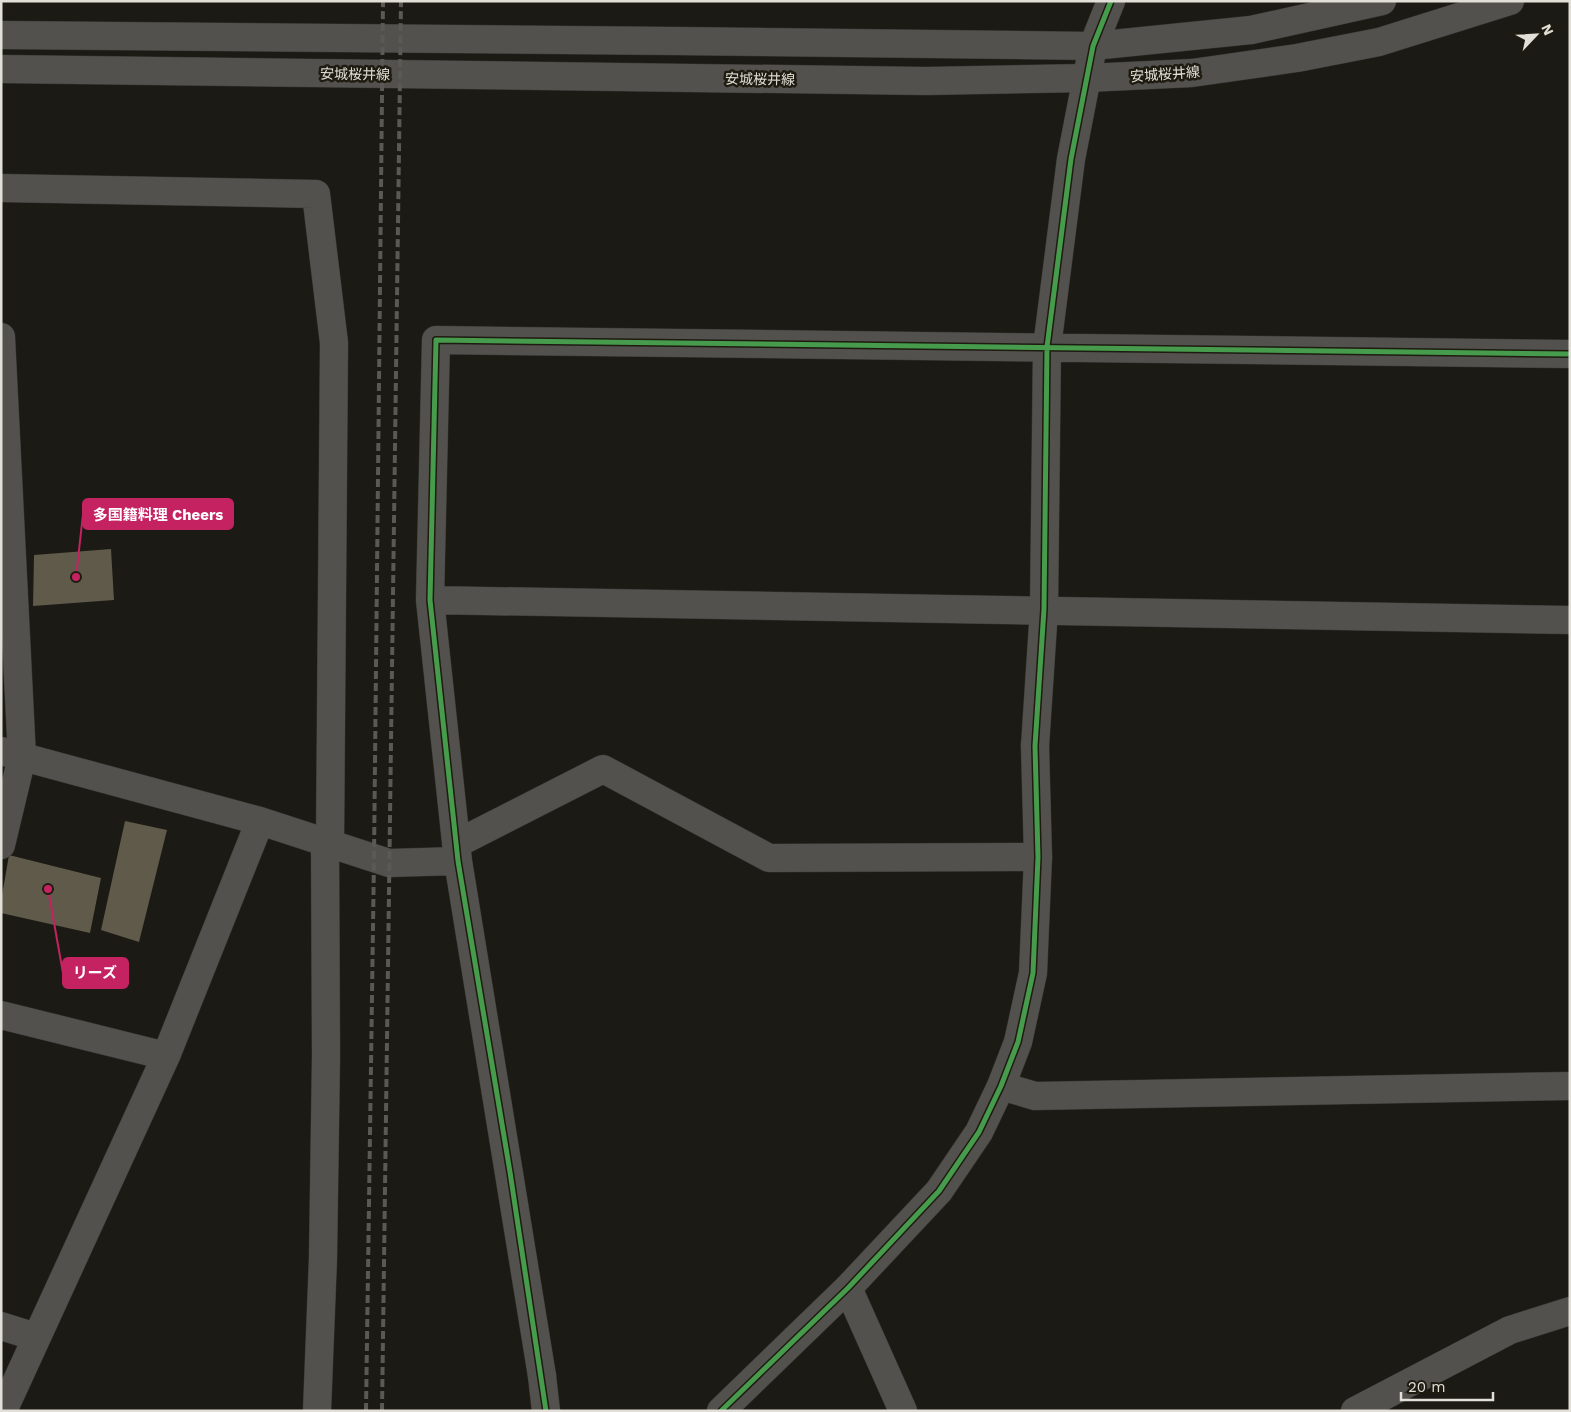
<svg xmlns="http://www.w3.org/2000/svg" width="1571" height="1412" font-family="'Work Sans','Noto Sans JP',sans-serif">
<style>
.building{fill:#5f5a49}
.lines{fill:none;stroke-linecap:round;stroke-linejoin:round}
.street-casing{stroke:#353430;stroke-width:29}
.secondary-casing{stroke:#353430;stroke-width:29}
.street{stroke:#52514d;stroke-width:28}
.secondary{stroke:#52514d;stroke-width:28}
.rail{stroke:#5a5954;stroke-width:4;stroke-dasharray:8 4;stroke-linecap:butt}
.cycleway-casing{stroke:#1e1b11;stroke-width:8}
.cycleway{stroke:#469c4c;stroke-width:5}
.labels{text-anchor:middle;dominant-baseline:central;stroke-width:5;stroke-linejoin:round;paint-order:stroke}
.street-label{font-size:14px;fill:#e1dfd8;stroke:#1e1b11}
.leader{fill:none;stroke:#c42261;stroke-width:2}
.callout-dot{fill:#c42261;stroke:#1e1b11;stroke-width:2}
.callout{fill:#c42261;stroke:#c42261;stroke-width:2}
.callout-label{font-size:15px;text-anchor:middle;font-weight:bold;fill:#fff}
</style>
<rect width="100%" height="100%" fill="#1b1a14"/>
<path class="building" d="M111,549L114,600L33,606L34,555Z
M125,821L167,830L139,942L101,930Z
M9,855L101,878L90,933L1,913V901Z"/>
<g class="lines">
<g class="street-casing">
<path id="street" d="M1,188L316,194L334,343L330,844
M1,337L22,757L1,845
M430,600L1570,620
M1035,746L1044,609L1047,347L1071,159L1093,46L1111,1
M1,751L260,821L389,863L458,861
M456,844L603,769L769,858L1038,857
M1,1015L166,1056
M1001,1086L1035,1096L1570,1086
M848,1288L903,1411
M1,1326L36,1337
M542,1376L458,861L430,600L436,340L1570,354
M3,1411L166,1056L260,821
M317,1411L323,1258L326,1056L325,842
M1355,1411L1510,1330L1570,1311"/>
</g>
<g class="secondary-casing">
<path id="secondary" d="M1,35L675,41L1093,46L1251,30L1382,1
M1,69L926,81L1087,78L1192,73L1297,58L1379,42L1510,1
M542,1376L546,1411
M721,1411L848,1288L939,1191L979,1132L1001,1086L1018,1042L1033,973L1038,857L1035,746"/>
</g>
<use href="#street" class="street"/>
<use href="#secondary" class="secondary"/>
<path class="rail" d="M366,1411L374,858L383,1
M382,1411L401,1"/>
<g class="cycleway-casing">
<path id="cycleway" d="M546,1411L510,1172L458,861L430,600L436,340L1570,354
M721,1411L848,1288L939,1191L979,1132L1001,1086L1018,1042L1033,973L1038,857L1035,746L1044,609L1047,347L1071,159L1093,46L1111,1"/>
</g>
<use href="#cycleway" class="cycleway"/>
</g>
<g class="labels">
<g class="street-label">
<text transform="translate(355 74) rotate(1)">安城桜井線</text>
<text transform="translate(1165 74) rotate(-4)">安城桜井線</text>
<text transform="translate(760 79) rotate(1)">安城桜井線</text>
</g>
</g>
<path class="leader" d="M76 577L83 514M48 889L63 973"/>
<g class="callout-dot">
<circle cx="76" cy="577" r="5"/>
<circle cx="48" cy="889" r="5"/>
</g>
<g class="callout">
<rect x="83" y="499" width="150" height="30" rx="5"/>
<rect x="63" y="958" width="65" height="30" rx="5"/>
</g>
<g class="callout-label">
<text x="158" y="520">多国籍料理 Cheers</text>
<text x="95" y="978">リーズ</text>
</g>
<rect width="1571" height="1412" fill="none" stroke="#e1dfd8" stroke-width="5"/>
<g transform="translate(1536 35) rotate(65)" stroke="#1e1b11" stroke-width="4" paint-order="stroke">
<path d="M0-4L9 19L0 12L-9 19Z" fill="#e1dfd8"/>
<text y="-8" font-size="14" font-weight="bold" text-anchor="middle" fill="#e1dfd8">N</text>
</g>
<path d="M1401 1392v8h92v-8" fill="none" stroke="#e1dfd8" stroke-width="2.5"/>
<text x="1408" y="1392" font-size="15" fill="#e1dfd8" stroke="#1e1b11" stroke-width="4" paint-order="stroke">20 m</text>
</svg>
